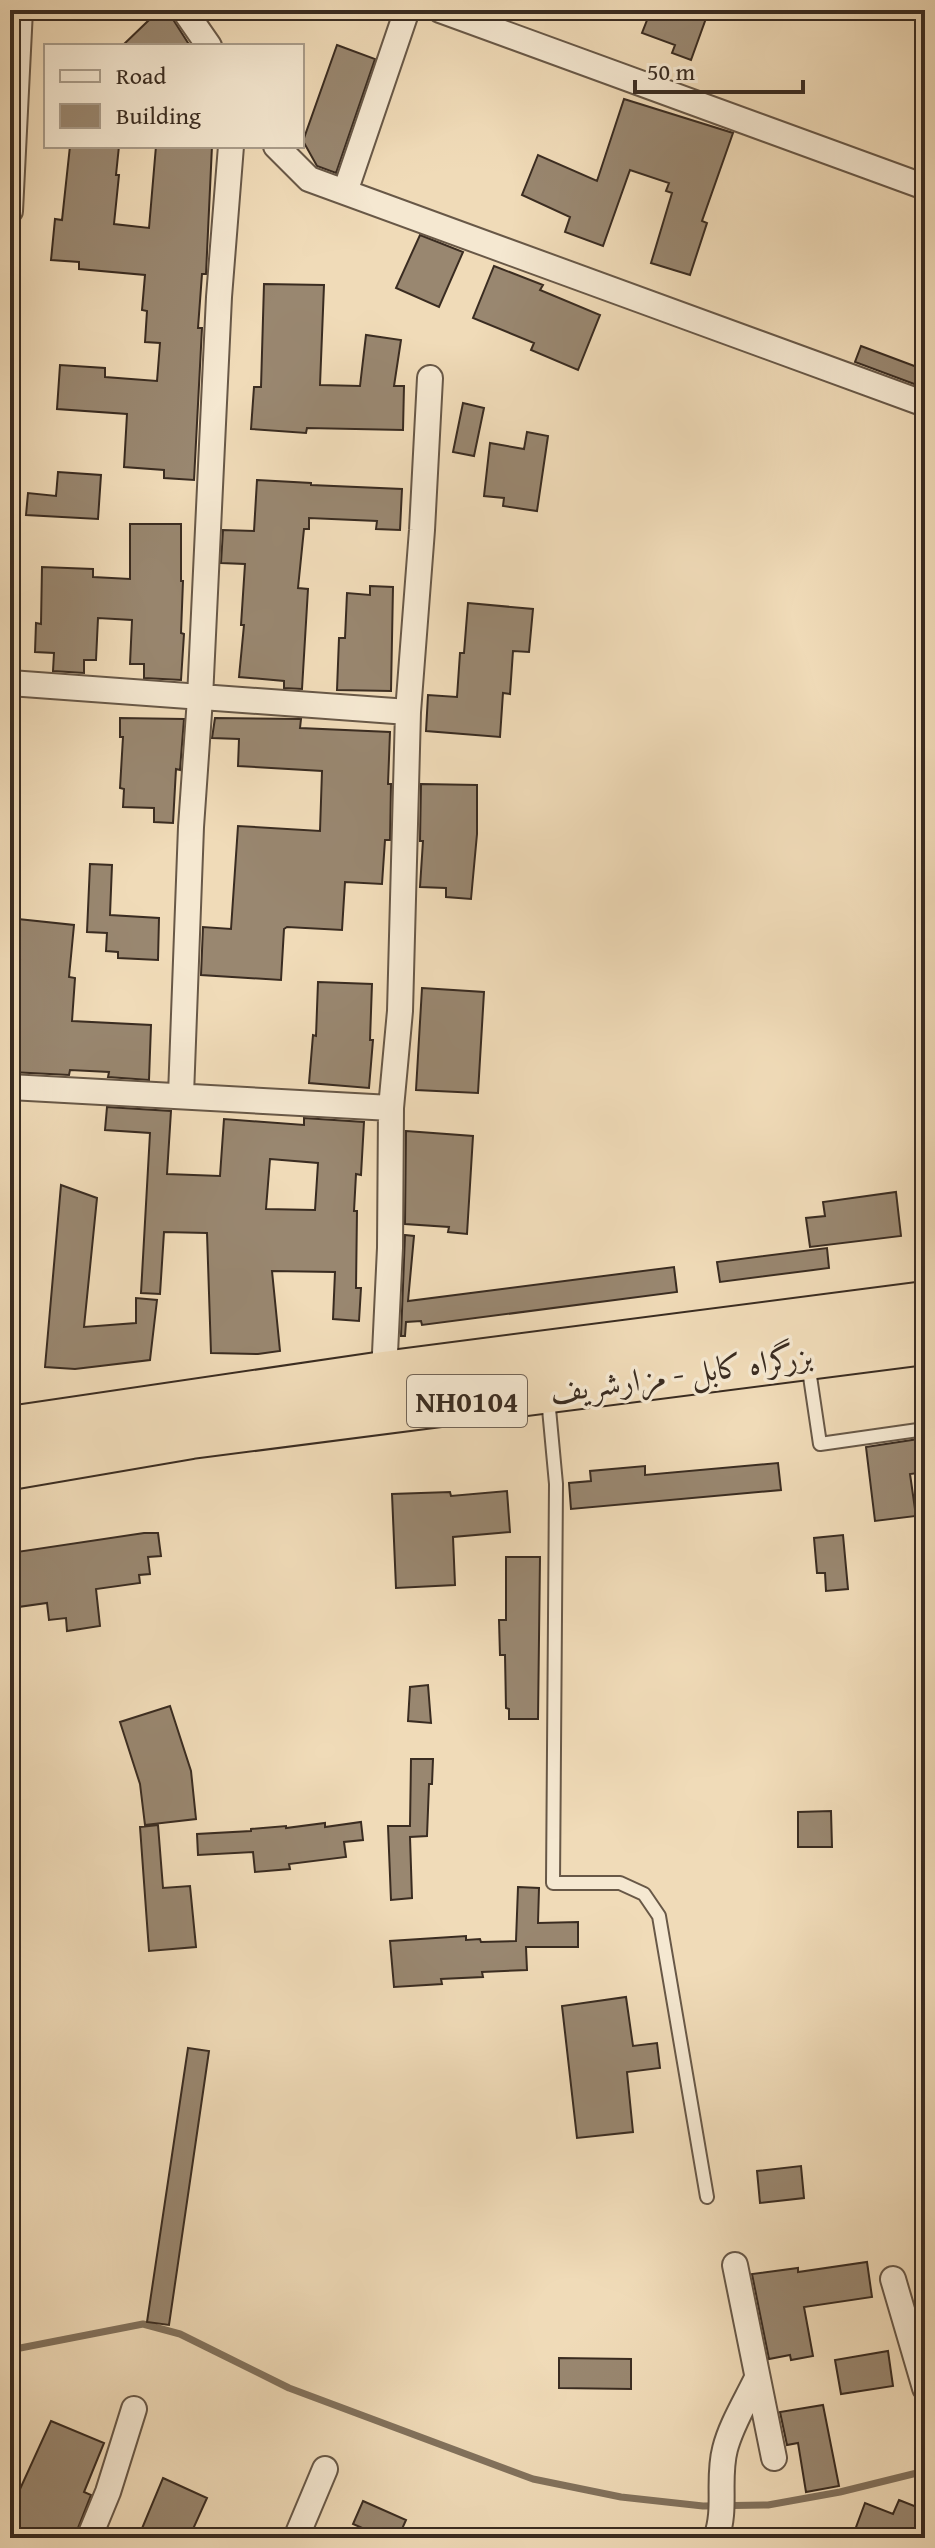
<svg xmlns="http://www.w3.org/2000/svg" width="935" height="2548" font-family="'Gentium Book Plus',Amiri,serif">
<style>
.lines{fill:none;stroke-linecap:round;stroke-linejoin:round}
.stream{stroke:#82725d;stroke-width:7}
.building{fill:#998770;stroke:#3a2c21;stroke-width:2;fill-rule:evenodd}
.lane-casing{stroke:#685847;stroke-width:16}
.street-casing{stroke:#685847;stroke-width:28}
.highway-casing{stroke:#3a2c21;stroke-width:48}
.lane{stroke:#f5e8d1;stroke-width:12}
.street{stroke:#f5e8d1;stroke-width:24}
.highway{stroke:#f0dbb8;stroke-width:44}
.labels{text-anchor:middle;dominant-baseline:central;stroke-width:7;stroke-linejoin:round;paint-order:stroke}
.shield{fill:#f5e8d1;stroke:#726456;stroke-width:2}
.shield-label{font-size:30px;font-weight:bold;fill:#3a2c21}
.street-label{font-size:32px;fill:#3a2c21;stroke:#f5e8d1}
</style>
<rect width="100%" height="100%" fill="#f0dbb8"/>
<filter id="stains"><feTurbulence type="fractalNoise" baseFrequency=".0025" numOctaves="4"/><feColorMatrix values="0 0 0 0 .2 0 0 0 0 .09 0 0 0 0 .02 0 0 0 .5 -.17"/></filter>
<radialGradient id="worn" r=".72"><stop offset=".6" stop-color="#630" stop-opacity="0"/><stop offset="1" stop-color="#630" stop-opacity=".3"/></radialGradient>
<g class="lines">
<path class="stream" d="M10,2350L143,2324L180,2334L289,2388L533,2479L621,2497L703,2506L768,2505L840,2492L925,2471"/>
</g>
<path class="building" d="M144,10H167L190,46H122L150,19Z
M651,10H709L691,60L672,53L675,45L642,33Z
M337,45L375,59L336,173L317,166L303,141Z
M624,99L733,133L702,221L707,223L690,275L651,263L672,193L666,191L669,183L630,170L603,246L565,232L570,217L522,195L538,155L597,181Z
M70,146H119L116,175H119L114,224L149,228L156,146H212L206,274H202L198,328H202L194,480L164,478V470L124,467L127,414L57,409L60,365L105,368V377L157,381L160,343L145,342L147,311L142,310L145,275L79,269V262L51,260L55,219L62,220Z
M420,235L463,252L439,307L396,288Z
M494,266L543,285L540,290L600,315L578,370L531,350L534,343L473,318Z
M264,284L324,285L320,385L360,386L366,335L401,340L394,386H404L403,430L307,428L306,433L251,429L254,387H261Z
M861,346L925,370V388L855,362Z
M463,403L484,408L474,456L453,452Z
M527,432L548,436L537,511L503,506L504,498L484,496L490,443L524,449Z
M58,472L101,475L98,519L26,515L28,493L56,496Z
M257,480L311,483V485L402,489L400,530L376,529L377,521L309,518V529H304L298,588L308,589L302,689L284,688V681L239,677L244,625H241L245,564L221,563L223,530L254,531Z
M130,524H181V581H183L181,633L184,634L181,680L144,678V664H130L132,620L98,618L96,660H84V673L53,671L54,653L35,652L36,623L41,624L42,567L93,569V577L130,579Z
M370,586L393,587L391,691L337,690L339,638H345L347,593L370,595Z
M468,603L533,609L529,652L513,651L510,694L503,693L500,737L426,731L428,695L457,697L460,653H464Z
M120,718L184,719L180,770L176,769L173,823L154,822V808L123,807L124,789L120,788L123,737H120Z
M215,718L301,719L300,728L390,732L388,784H391L390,840H385L382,884L345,882L342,930L287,927L284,929L281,980L201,975L203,927L231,929L238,826L320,831L322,771L238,766L239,739L212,738Z
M421,784L477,785V834L471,899L446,897V888L420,887L423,841H420Z
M90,864L112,865L110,915L159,918L158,960L118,958V952L106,951L107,933L87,932Z
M18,919L74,925L69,977L75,978L72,1021L151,1025L149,1080L108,1077L109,1072L70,1070L69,1075L11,1072L13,1021H16L20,960H14Z
M318,982L372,984L370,1040H373L369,1088L309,1083L313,1035L316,1036Z
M422,988L484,992L478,1093L416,1090Z
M107,1107L171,1111L167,1174L220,1176L224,1119L304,1125V1118L364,1122L361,1175L356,1174L354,1211H357L356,1288H361L359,1321L333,1319L335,1272L272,1271L280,1351L258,1354L211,1353L207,1233L164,1232L160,1294L141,1293L150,1133L105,1130ZM270,1159L318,1163L315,1210L266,1209Z
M406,1131L473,1136L467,1234L448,1232L449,1227L405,1224Z
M61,1185L97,1198L84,1327L136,1323V1298L157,1300L150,1360L75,1369L45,1367Z
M896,1192L901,1236L810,1247L806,1218L825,1216L823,1202Z
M405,1235L414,1236L408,1301L674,1267L677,1292L422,1325L421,1321L406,1322L405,1336H401Z
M827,1248L829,1268L720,1282L717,1262Z
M925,1438V1472L910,1474L916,1516L875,1521L866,1447Z
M778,1463L781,1490L571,1509L569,1483L591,1481L590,1471L645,1466V1475Z
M507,1491L510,1532L453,1537L455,1585L396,1588L392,1494L450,1492L451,1496Z
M144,1533H158L161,1556L148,1557L150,1574L139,1575L140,1583L96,1589L100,1626L67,1631L66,1618L49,1620L47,1603L18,1607L10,1553Z
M843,1535L848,1589L826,1591L825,1573H817L814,1538Z
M506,1557H540L538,1719H509V1709L506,1708L505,1655H500L499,1620H506Z
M428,1685L431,1723L408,1721L410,1687Z
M170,1706L191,1771L196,1819L145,1825L140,1784L120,1722Z
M411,1759H433L432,1784H429L427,1836L410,1837L412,1898L391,1900L388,1826H410Z
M831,1811L832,1847H798V1812Z
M361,1822L363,1840L344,1842L346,1857L289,1864L290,1869L255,1872L253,1852L198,1855L197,1834L251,1831V1829L286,1826V1828L325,1823V1827Z
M158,1825L163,1888L190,1886L196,1947L149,1951L140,1827Z
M518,1887L539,1888L538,1923L578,1922V1947H526L527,1970L482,1972L483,1977L441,1979L442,1984L394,1987L390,1941L466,1936V1940L480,1939L481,1942L516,1941Z
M626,1997L633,2046L657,2043L660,2068L627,2072L633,2132L577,2138L562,2006Z
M188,2048L209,2051L169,2325L147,2322Z
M801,2166L804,2198L760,2203L757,2171Z
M867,2262L872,2297L804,2307L813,2356L791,2360L790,2355L769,2359L752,2274L798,2268V2272Z
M888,2351L893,2386L841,2394L835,2360Z
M559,2358L631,2359V2389L559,2388Z
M823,2405L839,2486L806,2492L798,2443L787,2445L780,2412Z
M51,2421L104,2443L84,2492L91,2495L74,2538H10V2511Z
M163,2478L207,2498L189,2538H138Z
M899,2500L922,2509L911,2538H852L865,2503L893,2514Z
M363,2501L406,2520L398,2538H385L353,2524Z"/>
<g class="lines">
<g class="lane-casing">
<path id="lane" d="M808,1363L820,1444L925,1429
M548,1398L556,1484L553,1883H620L644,1894L659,1916L707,2197"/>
</g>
<g class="street-casing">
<path id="street" d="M184,10L209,46
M440,10L925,187
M276,146L309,179L925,404
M345,192L407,10
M10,211L20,10
M10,683L408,712
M10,1087L391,1108
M181,1095L191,827L200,698L219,297L231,146
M384,1374L390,1248L391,1108L400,1011L408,712L422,530L430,378
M735,2265L774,2458
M893,2279L925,2388
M89,2538L108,2492L134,2409
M296,2538L325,2469
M716,2538C727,2509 717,2479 725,2449C731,2425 746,2401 757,2378"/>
</g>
<g class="highway-casing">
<path id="highway" d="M10,1429L384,1374L925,1304
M10,1467L191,1436L925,1342"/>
</g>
<use href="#lane" class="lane"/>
<use href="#street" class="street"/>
<use href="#highway" class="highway"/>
</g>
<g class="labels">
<rect class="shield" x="407" y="1375" width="120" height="52" rx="6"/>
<g class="shield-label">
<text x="467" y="1401">NH0104</text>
</g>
<g class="street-label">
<text transform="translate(681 1373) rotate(-8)">بزرگراه کابل - مزارشریف</text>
</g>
</g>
<rect width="935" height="2548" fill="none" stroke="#f0dbb8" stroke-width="40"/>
<rect x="12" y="12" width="911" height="2524" fill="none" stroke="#3a2c21" stroke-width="4"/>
<rect x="20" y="20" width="895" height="2508" fill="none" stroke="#3a2c21" stroke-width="2"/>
<rect x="44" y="44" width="260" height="104" fill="#f5e8d1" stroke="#aa9d8b" stroke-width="2"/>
<rect x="60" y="70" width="40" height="12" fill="#f5e8d1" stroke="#aa9d8b" stroke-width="2"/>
<text x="116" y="84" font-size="24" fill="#3a2c21">Road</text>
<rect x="60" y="104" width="40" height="24" fill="#998770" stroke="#aa9d8b" stroke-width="2"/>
<text x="116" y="124" font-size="24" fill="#3a2c21">Building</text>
<path d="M635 80v12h168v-12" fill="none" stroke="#3a2c21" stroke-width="4"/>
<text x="647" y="80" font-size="24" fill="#3a2c21" stroke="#f5e8d1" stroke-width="6" paint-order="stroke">50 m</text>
<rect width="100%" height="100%" filter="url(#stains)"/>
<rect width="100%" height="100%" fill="url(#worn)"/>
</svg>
